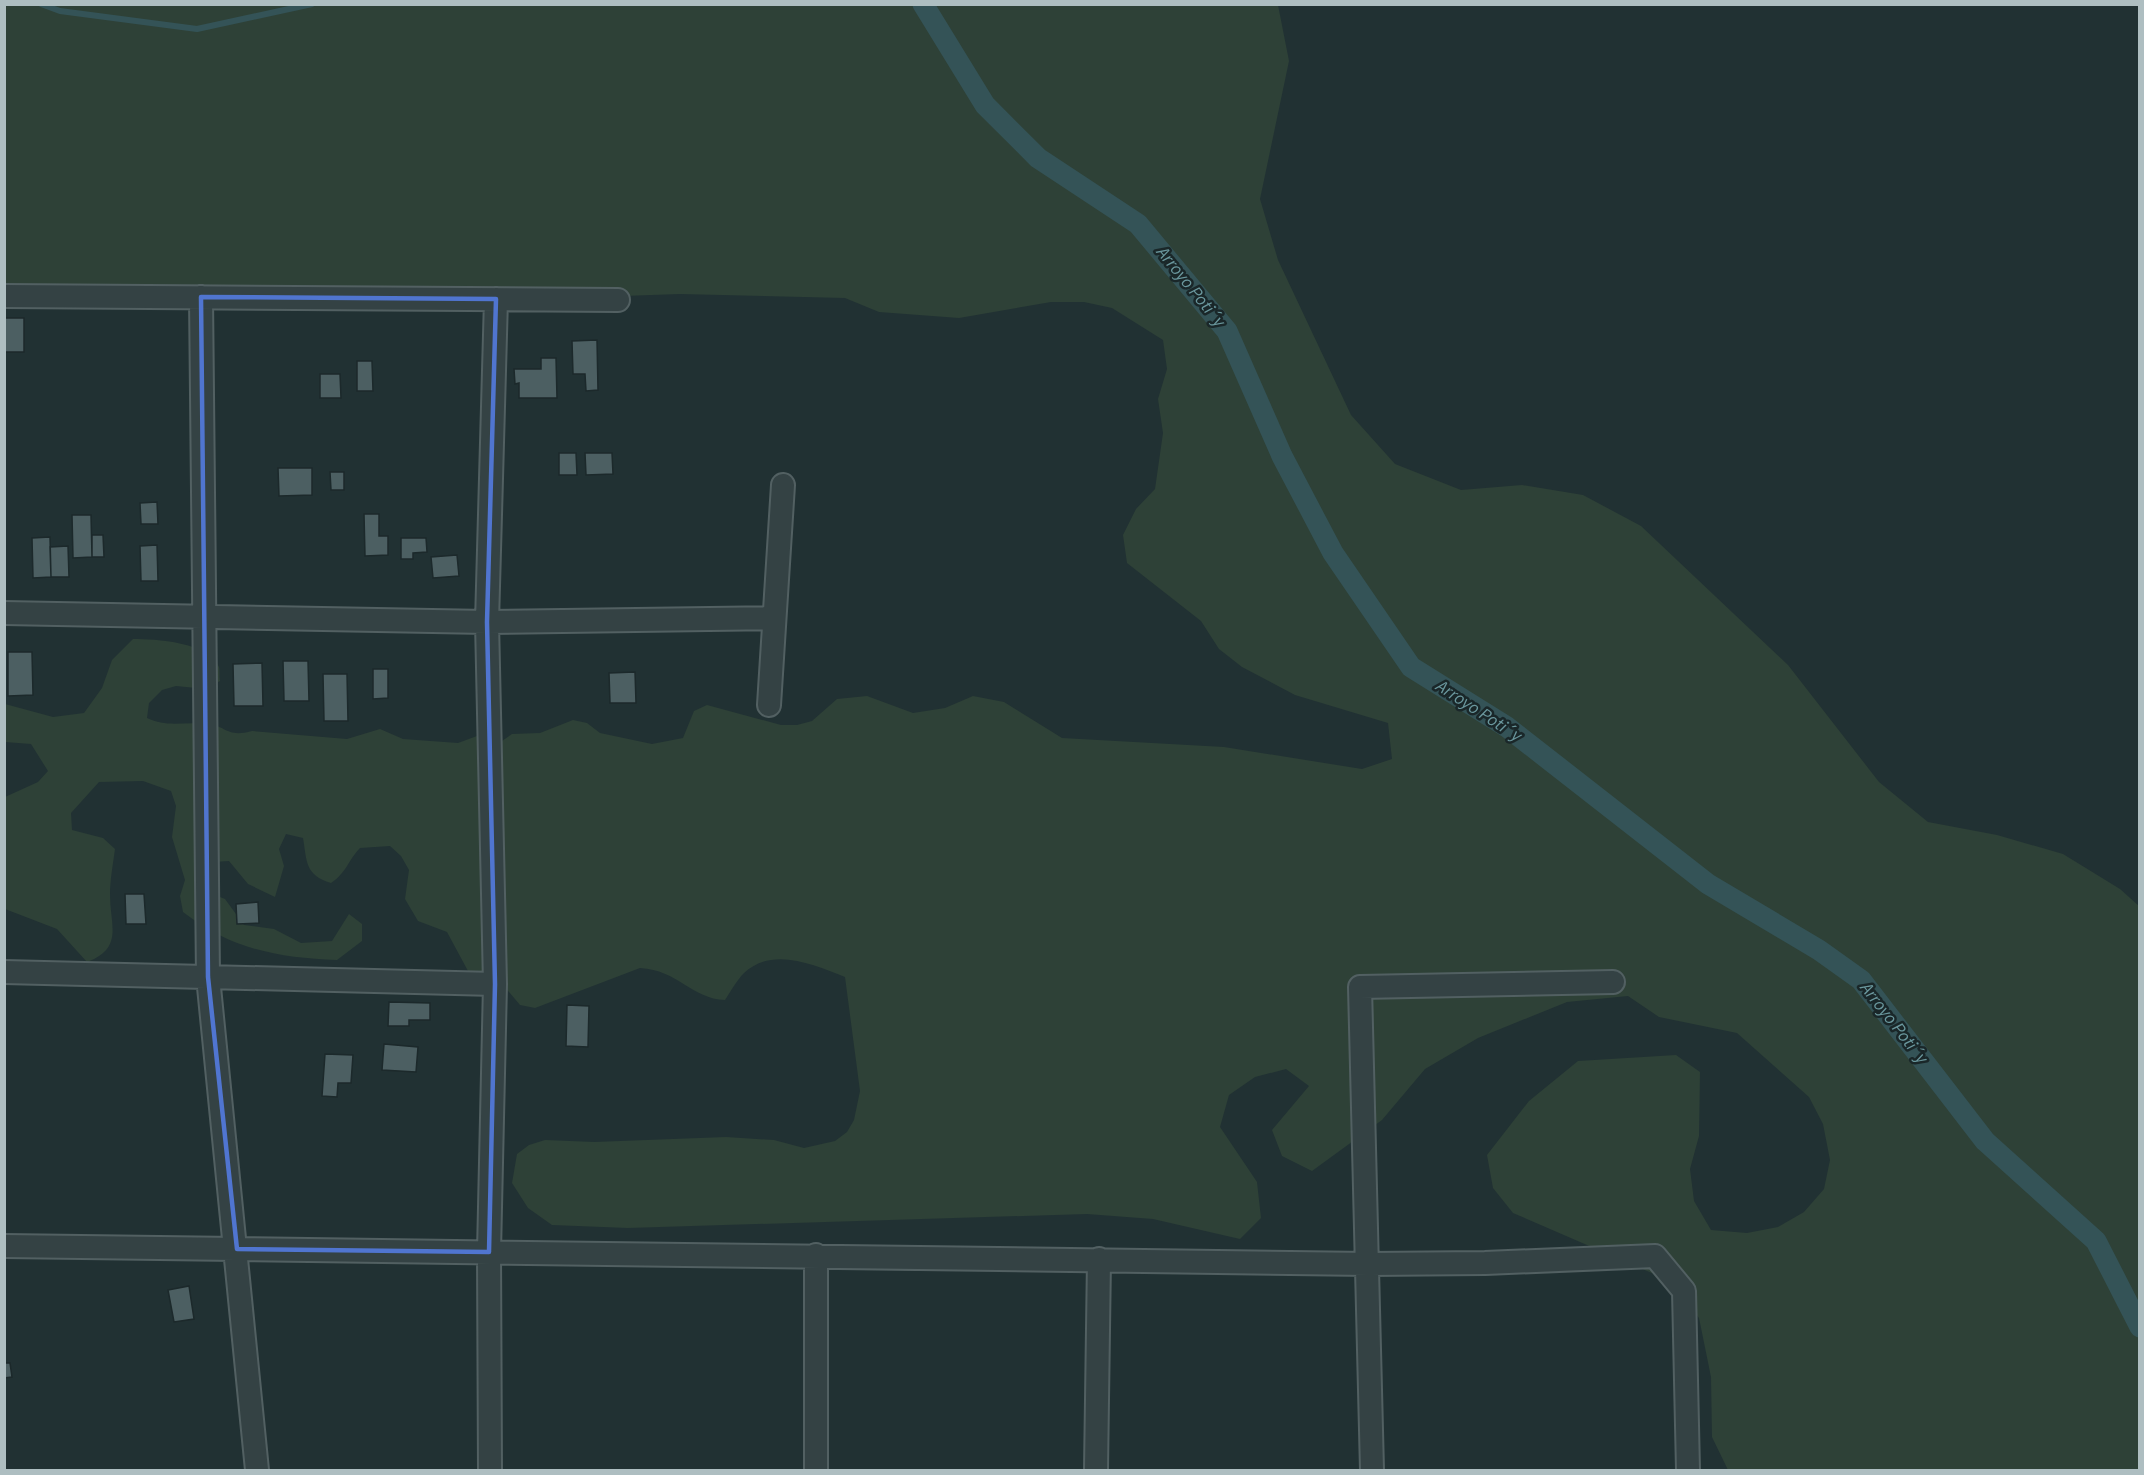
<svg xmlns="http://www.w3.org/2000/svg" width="2144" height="1475" font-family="'Source Sans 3',sans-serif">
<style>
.green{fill:#2e4137}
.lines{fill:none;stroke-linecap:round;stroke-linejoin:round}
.stream{stroke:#345357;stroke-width:6}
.canal{stroke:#345357;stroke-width:21}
.building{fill:#4c5f62;stroke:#1c292b;stroke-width:1.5}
.street-casing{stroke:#526062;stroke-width:26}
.street{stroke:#344244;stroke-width:22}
.marked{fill:none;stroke:#5075d0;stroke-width:4.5;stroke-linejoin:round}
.labels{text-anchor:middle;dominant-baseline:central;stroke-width:5;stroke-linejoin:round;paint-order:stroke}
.water-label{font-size:18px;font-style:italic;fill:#6a979d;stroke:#1a2729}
</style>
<rect width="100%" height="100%" fill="#213133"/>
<path class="green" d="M5,5H1278L1289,61L1260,199L1278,260L1351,415L1395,464L1461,490L1522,485L1583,495L1641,526L1788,665L1879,782L1928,822L1997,835L2063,854L2120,889L2139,906V1470H1728L1712,1437L1711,1377L1699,1318L1677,1290L1654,1274L1513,1213L1493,1188L1487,1155L1529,1101L1578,1061L1676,1055L1700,1072L1699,1136L1690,1169L1694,1201L1711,1230L1747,1233L1778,1227L1804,1212L1824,1189L1830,1160L1823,1124L1809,1097L1737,1033L1659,1017L1628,996L1567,1002L1478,1038L1425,1069L1382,1120L1312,1171L1282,1156L1272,1130L1309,1086L1286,1069L1255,1077L1229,1095L1220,1127L1257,1182L1261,1218L1240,1239L1153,1219L1087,1214L628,1228L552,1225L528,1208L512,1183L517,1154L529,1145L545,1140L594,1142L726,1137L774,1140L804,1148L835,1141L847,1132L854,1120L860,1091L845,977C814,965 773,946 744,973C737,980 731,991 725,1000C692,999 678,970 640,968L535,1008L520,1005L498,979L468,971L447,932L418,921L405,899L409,870L401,856L390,846L360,848C347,862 347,872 331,883C305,875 307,862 303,838L286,834L279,849L284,866L275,897L248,884L229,861L213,862L210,893L225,899L244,925L274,929L301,943L332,941L349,914L362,924V941L337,960C279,958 230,949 183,912L180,896L185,880L172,837L176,806L171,791L143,781L99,782L71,813L72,830L103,838L115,849C113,864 110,880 110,895C110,925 124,948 87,962L57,929L5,909V797L38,782L48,771L31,744L5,742V704L53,717L84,713L102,688L112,660L133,639C155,639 210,642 219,667C220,671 219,677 220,681L206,689L176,686L162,690L149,703L147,718C167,728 185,721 207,724C227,726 227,738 252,731L347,739L380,729L403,739L458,743L477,736L499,743L512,734L540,733L573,720L587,723L600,733L652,744L683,738L694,711L707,705L781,725H797L812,721L837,699L867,696L913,713L945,708L973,696L1004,702L1062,738L1224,747L1362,769L1392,759L1388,723L1295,695L1242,667L1219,649L1201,621L1127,563L1123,535L1136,509L1155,489L1163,433L1158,399L1167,369L1163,340L1112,308L1084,302H1051L959,318L879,312L845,298L680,294L505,300L5,294Z"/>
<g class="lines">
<path class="stream" d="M41,4L60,11L197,29L312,4"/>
<path class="canal" d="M923,4L985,105L1038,158L1138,224L1227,331L1282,456L1333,553L1411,667L1507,727L1708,884L1819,950L1861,980L1985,1141L2096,1241L2140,1327"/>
</g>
<path class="building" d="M4,318H24V352H4Z
M597,340L598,390L586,391L585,374H573L572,341Z
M541,358H556L557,398H519V383L515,384L514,369H541Z
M357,361H372L373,391H357Z
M320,374H340L341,398H320Z
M559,453H576L577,475H559Z
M585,453H612L613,474L586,475Z
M278,468H312V495L279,496Z
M330,472H344V490H331Z
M157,502L158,524H141L140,503Z
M364,514H379V536H388V555L365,556Z
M72,515H91L92,557L73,558Z
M92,535H103L104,557H92Z
M50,537L51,577L33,578L32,538Z
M401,538H426L427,552L413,553V559H401Z
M157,545L158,581H141L140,546Z
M68,546L69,577H51L50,547Z
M457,555L459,576L433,578L431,557Z
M8,652H32L33,695L8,696Z
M283,661H308L309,701H284Z
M262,663L263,706H234L233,664Z
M373,669H388V698L373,699Z
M635,672L636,703H610L609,673Z
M323,674H347L348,721H324Z
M125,894H144L146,924H126Z
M258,902L259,923L237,924L236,904Z
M389,1002L430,1003V1020H409V1026H388Z
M567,1005L589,1006L588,1047L566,1046Z
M384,1044L418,1047L416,1072L382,1070Z
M325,1054L353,1055L351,1083H338L337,1097L322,1096Z
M189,1286L194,1319L174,1322L168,1290Z
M4,1363H10L12,1377L4,1378Z"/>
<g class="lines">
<g class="street-casing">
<path id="street" d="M4,296L618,300
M201,297L208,977L257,1470
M4,613L487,622L774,618
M769,705L783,485
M4,972L495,984
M4,1246L1369,1264L1485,1263L1655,1256L1684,1291L1688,1470
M816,1255V1470
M490,1470L489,1252L495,984L487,622L496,299
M1096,1470L1099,1259
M1372,1470L1360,987L1613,982"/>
</g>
<use href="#street" class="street"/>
</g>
<path class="marked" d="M201,297L496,299L487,622L495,984L489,1252L237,1249L208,977Z"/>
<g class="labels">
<g class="water-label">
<text transform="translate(1191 287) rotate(51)">Arroyo Poti´y</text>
<text transform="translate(1479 711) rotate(33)">Arroyo Poti´y</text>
<text transform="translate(1894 1023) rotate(52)">Arroyo Poti´y</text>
</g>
</g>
<rect width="2144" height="1475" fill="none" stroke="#aebec1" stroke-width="12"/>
</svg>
